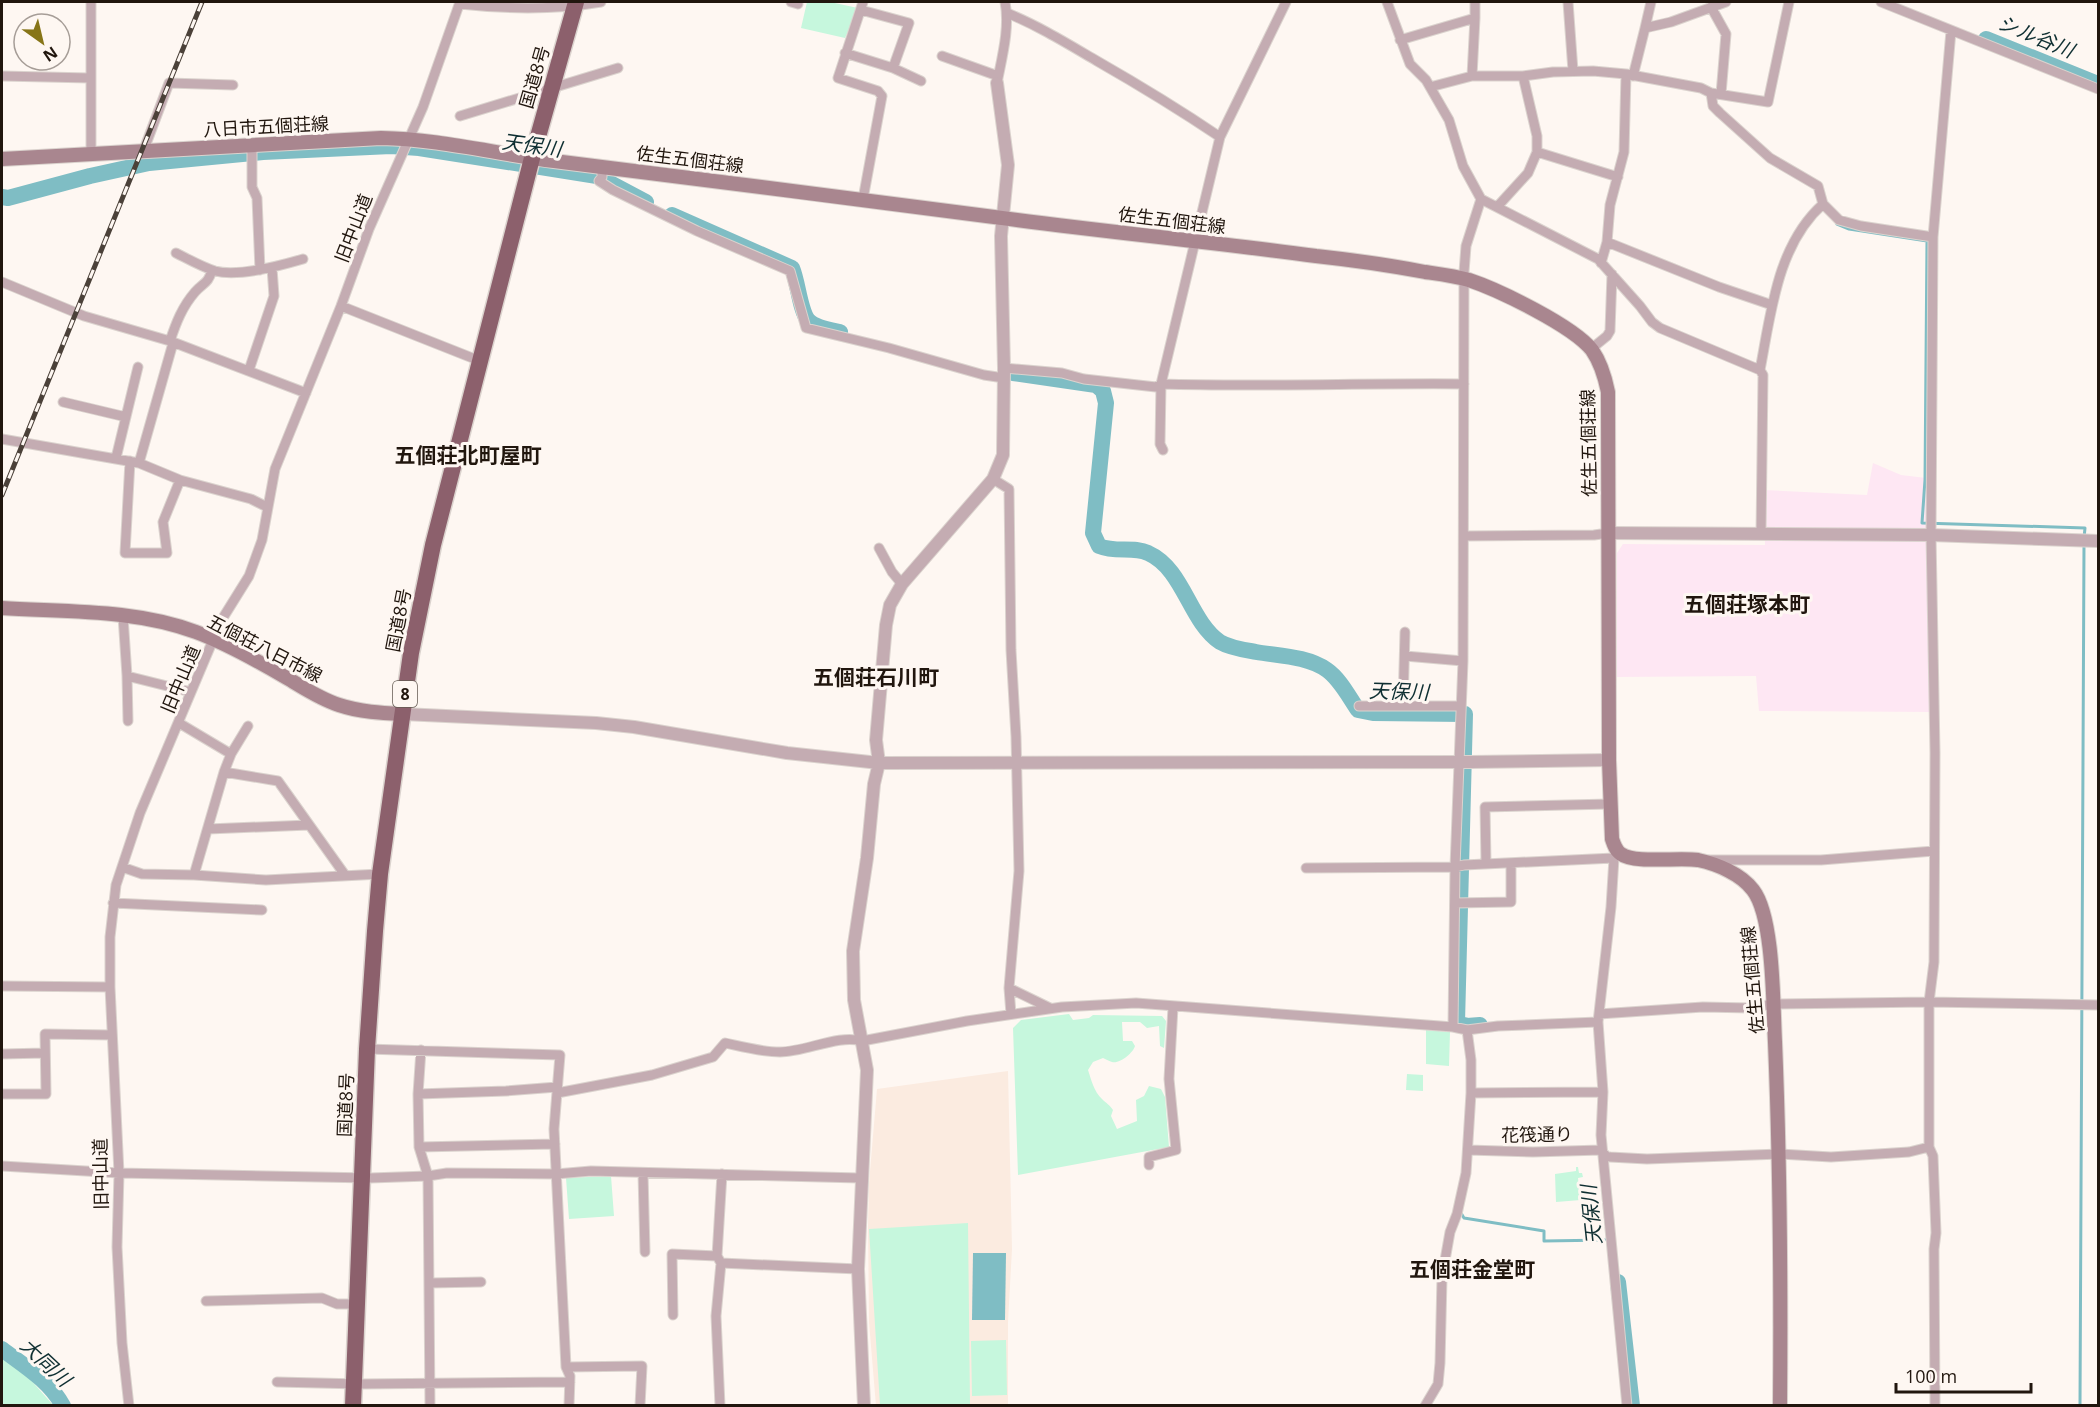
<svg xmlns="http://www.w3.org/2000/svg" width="2100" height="1407" font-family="'Open Sans','Noto Sans JP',sans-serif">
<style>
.built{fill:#fbebe0}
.industrial{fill:#fee7f3}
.green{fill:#c6f7dd}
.water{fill:#7fbdc4}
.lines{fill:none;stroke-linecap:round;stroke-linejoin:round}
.stream{stroke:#7fbdc4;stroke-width:3}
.river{stroke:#7fbdc4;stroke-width:16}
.minor-casing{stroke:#dbd3ce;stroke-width:11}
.tertiary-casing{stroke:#dbd3ce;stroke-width:14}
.secondary-casing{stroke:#dbd3ce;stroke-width:16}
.trunk-casing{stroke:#dbd3ce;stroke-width:19}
.minor{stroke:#c4acb2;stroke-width:9}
.tertiary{stroke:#c4acb2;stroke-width:12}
.secondary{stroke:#a9868f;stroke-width:14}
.trunk{stroke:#8c606c;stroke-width:16}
.rail-casing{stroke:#4b4139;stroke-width:5}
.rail{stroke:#fef7f2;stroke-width:3;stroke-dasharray:9;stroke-linecap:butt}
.labels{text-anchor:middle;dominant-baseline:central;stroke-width:6;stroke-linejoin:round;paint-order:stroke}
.shield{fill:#fef7f2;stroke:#635a52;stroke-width:1.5}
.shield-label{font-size:16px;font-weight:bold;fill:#21160e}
.street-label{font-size:18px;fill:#21160e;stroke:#fef7f2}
.water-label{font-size:20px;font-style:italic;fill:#0f2f32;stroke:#fef7f2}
.quarter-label{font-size:21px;font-weight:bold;fill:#21160e;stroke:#fef7f2}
</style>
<rect width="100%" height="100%" fill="#fef7f2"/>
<path class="built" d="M1008,1071L1012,1249L1008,1322V1405L876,1406L869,1322L868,1225L869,1183L877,1089Z"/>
<path class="industrial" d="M1873,463L1901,475L1926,478V529L1932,712L1759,711L1756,676L1617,677V553L1623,544L1765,545L1764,490L1867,495Z"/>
<path class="green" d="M807,2H830L858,8L845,38L801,28Z
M1069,1014L1073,1020L1089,1018L1093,1015L1162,1016L1166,1021L1164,1048L1160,1046L1159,1026L1147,1028L1140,1022H1122L1123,1041H1132L1135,1046C1133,1053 1120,1064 1112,1062C1108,1061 1106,1059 1103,1058L1093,1062L1088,1070C1091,1079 1094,1092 1102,1099C1107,1104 1109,1104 1113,1110L1111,1116L1117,1129L1137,1121L1136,1100L1144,1096L1149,1086L1161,1089L1165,1097L1169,1147L1018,1175L1013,1028L1021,1020Z
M1426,1030L1450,1032L1449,1066L1426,1064Z
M1407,1074L1423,1075V1091L1406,1090Z
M1576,1167H1578L1579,1173H1582L1583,1177L1578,1178L1579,1190L1591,1189L1593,1199L1556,1202L1555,1174L1576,1171Z
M611,1176L614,1216L569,1219L566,1178Z
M968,1223L970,1405H880L869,1229Z
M1006,1340L1007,1395L972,1396L971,1341Z
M2,1354L29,1378L53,1405H2Z"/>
<path class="water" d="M973,1253H1006L1005,1320H972Z"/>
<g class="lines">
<path class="stream" d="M1837,224L1849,229L1927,241L1925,480L1922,523L2085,528L2084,538
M1461,1213L1464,1218L1544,1231V1241L1607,1240
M2080,1406L2084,544"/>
<path class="river" d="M1986,39L2098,84
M2,197L8,198L90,176L149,163L263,152L391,146L419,148L597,176L646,202
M672,215L792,268C798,282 800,311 808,320C815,328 830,330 840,332
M1013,373L1096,385L1103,391L1106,403L1093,533L1099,546C1115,553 1134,546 1148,553C1184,569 1189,621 1220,642C1230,648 1245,650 1256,652C1279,656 1307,656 1327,670C1340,679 1349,697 1358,710L1373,713L1465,714L1457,1023L1467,1026L1480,1025
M1618,1282L1632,1406
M2,1349C23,1365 50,1381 63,1406"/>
<g class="minor-casing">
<path id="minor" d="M91,2V154
M791,2L798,4
M1387,2L1410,64L1426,80L1449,120L1463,166L1481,199L1598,259L1640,306L1652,322L1660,328L1760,370
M1475,2V18
M1568,2L1573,71
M1881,2L2098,89
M460,4C506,9 555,10 601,2
M1711,7L1726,34L1721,94
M861,10L909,23L893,68L921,81
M1007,13C1039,26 1068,44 1097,61C1139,85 1180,110 1220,137
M1645,28L1651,2
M1400,40L1475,18L1472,76
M845,53L893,68
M942,56L998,76
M2,76L90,78
M1523,76L1537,136V152
M1633,76L1645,28L1671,22L1726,2
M997,83C1002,57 1010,28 1005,2
M1430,87L1472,76H1523L1553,72L1593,71L1626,74L1701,88L1711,93L1713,106L1720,113L1770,158L1818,186L1823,204C1777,245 1771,313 1760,370L1763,375L1761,534
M1711,93L1768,102L1789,2
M460,116L618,68
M252,144V187L257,198L260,270
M143,152L169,83L233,85
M602,166V177L599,181L613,190L697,231L790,271L806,328L889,348L984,375L1004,378
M863,199L882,96L878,91L838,78L863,2
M1823,204L1839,220L1861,226L1933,237
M1497,207L1528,173L1537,152L1618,177
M1607,242L1719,287L1772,305
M176,253C188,259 202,267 215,271C239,277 279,266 303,259
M1601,263L1607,242L1610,205L1624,152L1626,74
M2,282L84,316L170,341L306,393
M341,306L480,361
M170,341C176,323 182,307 195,292C204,282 208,284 212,270
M1591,349L1607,336L1610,331L1612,274
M1004,368L1062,373L1084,379L1156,387L1161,384C1262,387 1363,383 1464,384
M249,370L274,296L272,268
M63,402L126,417
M2,439L139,463L180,480L251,499L267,507
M1163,450L1160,444L1161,384L1220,137L1286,2
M116,458L138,367
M130,461L125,553H167L163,522L180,480
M139,463L173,343
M993,479L1009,489L1011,650L1016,737L1019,871L1009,988L1011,1014
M1464,536L1594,535L1609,533
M879,548L892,572L902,584
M123,616L127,676
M1405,656L1463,661
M1359,706H1460
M1403,706L1405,632
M128,721L127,676L191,692
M179,723L231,754
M224,772L231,754L248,726
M208,829L309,825
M1620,853L1614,858L1611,907L1598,1022L1603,1092L1601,1135L1627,1406
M1709,860H1821L1934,851
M1486,863L1485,807L1610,804
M122,867L142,874L194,875L266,880L380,874
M1306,868L1455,867L1464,865L1614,858
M194,875L224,772L278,781L345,875
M113,903L262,910
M1455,903L1511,902V863
M2,986L110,987
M1009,988L1050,1008
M1599,1014L1703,1007L1751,1008L1773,1004L1929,1002L2098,1005
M1453,1027L1455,867L1463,661L1464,272L1466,246L1481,199
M367,1049L560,1055L554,1129L566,1367L570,1376L569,1406
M421,1050L418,1094L506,1091L557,1087
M2,1054L45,1053
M557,1093L652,1075L713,1057L725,1043C743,1047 761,1052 780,1052C806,1052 838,1034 862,1041L967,1021L1062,1007L1136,1003L1453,1027L1467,1030L1498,1026L1598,1022
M1471,1093L1603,1092
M2,1094H46L45,1034L112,1035
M418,1094L419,1147
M1468,1150L1533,1152L1601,1150
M1601,1150L1606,1156L1610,1157L1647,1159L1780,1154L1831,1157L1909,1152L1929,1147
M1149,1165V1157L1176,1150L1169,1079L1173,1007
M2,1166L119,1173L370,1178L428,1176L447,1173L556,1174L591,1171L860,1178
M643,1173L645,1252
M721,1263L858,1269
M430,1283L481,1282
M206,1301L322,1298L337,1304H357
M673,1315L672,1254L717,1256
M566,1367L642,1366L640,1406
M277,1382L360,1384L570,1382
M129,1406L122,1343L117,1247L119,1173L110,987V937L116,885L140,813L221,621L249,576L262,540L275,469L341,306L369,229L423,107L460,2
M430,1406L428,1176L419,1147L555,1144
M720,1406L716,1316L721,1263L717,1256L722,1174
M1425,1406L1438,1384L1440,1363L1442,1277L1450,1232L1457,1214L1466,1173L1471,1093V1060L1467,1030
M1935,1406L1934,1249L1936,1233L1933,1156L1929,1147V1002L1934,962L1935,753L1931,535L1933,237L1951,31"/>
</g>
<g class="tertiary-casing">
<path id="tertiary" d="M1609,533L1931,535L2098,541
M403,714L596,723L634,727L787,753L879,763L1471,762L1609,760
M864,1406L858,1269L867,1070L854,1000L853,951L867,858L874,784L879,763L876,740L886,625L890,605L902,584L993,479L1003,455L1004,368L1001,236L1008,165L997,83"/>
</g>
<g class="secondary-casing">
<path id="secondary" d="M2,159L381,138C439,139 497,154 554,161C703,179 853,199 1002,218C1107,232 1212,242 1316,256C1353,260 1389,265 1425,272C1439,274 1455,276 1469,280C1499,290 1573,326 1592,350C1601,363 1605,377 1608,392L1609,760L1612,839C1614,845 1616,851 1621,854C1635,864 1679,857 1698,860C1717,864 1741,874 1753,890C1774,917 1773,1006 1775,1042C1780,1163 1781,1284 1780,1406
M2,608C66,612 135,609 196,632C228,644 258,661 287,678C304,688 320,699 339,705C360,712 382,713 403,714"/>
</g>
<g class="trunk-casing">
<path id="trunk" d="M353,1406L367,1049L375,931L380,874L411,653L433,545L532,158L576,2"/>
</g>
<use href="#minor" class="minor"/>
<use href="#tertiary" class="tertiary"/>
<use href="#secondary" class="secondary"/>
<use href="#trunk" class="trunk"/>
<g class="rail-casing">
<path id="rail" d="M2,495L202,2"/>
</g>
<use href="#rail" class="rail"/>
</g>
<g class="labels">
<rect class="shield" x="393" y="681" width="24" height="26" rx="4.5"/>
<g class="shield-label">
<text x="405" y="694">8</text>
</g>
<g class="street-label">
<text transform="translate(534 77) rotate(-74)">国道8号</text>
<text transform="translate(266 126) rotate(-3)">八日市五個荘線</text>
<text transform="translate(690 159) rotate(7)">佐生五個荘線</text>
<text transform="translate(1172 220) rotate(7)">佐生五個荘線</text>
<text transform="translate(353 228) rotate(-69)">旧中山道</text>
<text transform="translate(1588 443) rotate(-91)">佐生五個荘線</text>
<text transform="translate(398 620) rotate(-79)">国道8号</text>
<text transform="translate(265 648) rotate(27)">五個荘八日市線</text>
<text transform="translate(180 679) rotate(-67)">旧中山道</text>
<text transform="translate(1752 980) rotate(-95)">佐生五個荘線</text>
<text transform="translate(345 1105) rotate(-88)">国道8号</text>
<text transform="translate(1537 1134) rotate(-1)">花筏通り</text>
<text transform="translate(100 1174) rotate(-91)">旧中山道</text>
</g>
<g class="water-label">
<text transform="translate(2036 36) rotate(22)">シル谷川</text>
<text transform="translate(532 145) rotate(8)">天保川</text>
<text transform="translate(1399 691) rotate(2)">天保川</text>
<text transform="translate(1591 1215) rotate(-96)">天保川</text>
<text transform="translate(46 1362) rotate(43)">大同川</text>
</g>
<g class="quarter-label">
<text x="468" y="455">五個荘北町屋町</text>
<text x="1747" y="604">五個荘塚本町</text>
<text x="876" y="677">五個荘石川町</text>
<text x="1472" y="1269">五個荘金堂町</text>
</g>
</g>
<rect width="2100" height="1407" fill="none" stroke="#21160e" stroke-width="6"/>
<g transform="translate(42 42) rotate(146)"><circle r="28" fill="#fef7f2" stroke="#a69d97" stroke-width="1.5"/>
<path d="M0-4.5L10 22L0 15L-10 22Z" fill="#877518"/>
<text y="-9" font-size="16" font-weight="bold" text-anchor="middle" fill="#21160e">N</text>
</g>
<path d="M1896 1383v9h135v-9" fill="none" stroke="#21160e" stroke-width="3"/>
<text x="1905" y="1383" font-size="18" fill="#21160e" stroke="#fef7f2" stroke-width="4.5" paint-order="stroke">100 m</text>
</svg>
